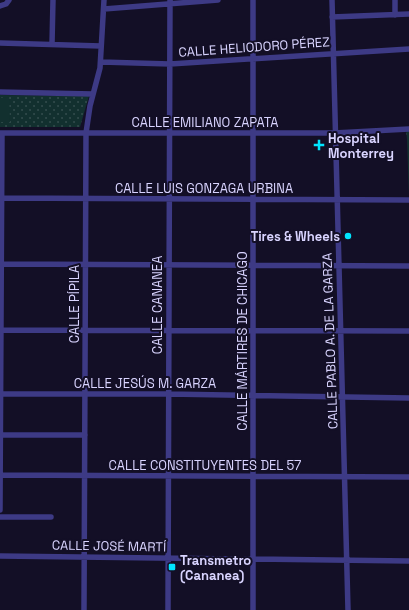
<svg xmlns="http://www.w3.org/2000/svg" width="409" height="610" font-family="'Space Grotesk',sans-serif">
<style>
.green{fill:url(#green-dots)}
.pitch{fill:#12302f}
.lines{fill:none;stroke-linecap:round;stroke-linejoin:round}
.minor{stroke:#3d3a85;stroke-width:5.5}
.poi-dot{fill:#00e5ff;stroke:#130f26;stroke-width:1.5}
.labels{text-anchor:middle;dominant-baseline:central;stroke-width:4;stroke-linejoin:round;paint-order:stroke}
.street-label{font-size:13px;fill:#d9d4ff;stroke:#130f26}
.poi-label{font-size:13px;font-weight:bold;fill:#d9d4ff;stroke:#130f26;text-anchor:start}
</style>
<defs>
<pattern id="green-dots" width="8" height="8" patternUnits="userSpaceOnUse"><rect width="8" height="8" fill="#12302f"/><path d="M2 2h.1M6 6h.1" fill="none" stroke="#344d4e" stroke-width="1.8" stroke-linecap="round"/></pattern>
</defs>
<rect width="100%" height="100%" fill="#130f26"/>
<path class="green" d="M0,95L89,96L80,127H0Z
M406,131H409V195L407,139Z"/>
<path class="pitch" d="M9,97L10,122H0V98Z"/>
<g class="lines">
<path class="minor" d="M253,0V610
M332,0L348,610
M395,0V15
M0,6L6,4L9,0
M104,9L218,0
M332,17L409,14
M0,43L101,46
M52,44L53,0
M101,62L170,64L409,49
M0,92L93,94
M0,133H334L409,129
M0,198L409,200
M0,264L409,266
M0,330L409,331
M0,394H168L409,398
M0,435H85
M0,475L409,477
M0,510L2,133
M0,517H51
M0,556L409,561
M84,610L86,133L90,106L100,68L104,0
M168,610L170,0"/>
</g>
<g class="poi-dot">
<path d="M317 139h4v4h4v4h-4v4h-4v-4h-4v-4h4z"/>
<circle cx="348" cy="236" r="4"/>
<rect x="168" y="563" width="8" height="8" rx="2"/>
</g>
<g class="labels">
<g class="street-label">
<text transform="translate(254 47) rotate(-4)">CALLE HELIODORO PÉREZ</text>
<text x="205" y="122">CALLE EMILIANO ZAPATA</text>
<text x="204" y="188">CALLE LUIS GONZAGA URBINA</text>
<text transform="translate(74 304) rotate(-90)">CALLE PÍPILA</text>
<text transform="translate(157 305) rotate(-90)">CALLE CANANEA</text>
<text transform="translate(242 341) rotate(-90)">CALLE MÁRTIRES DE CHICAGO</text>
<text transform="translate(330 341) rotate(-92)">CALLE PABLO A. DE LA GARZA</text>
<text x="145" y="383">CALLE JESÚS M. GARZA</text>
<text x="205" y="465">CALLE CONSTITUYENTES DEL 57</text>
<text transform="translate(109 546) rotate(1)">CALLE JOSÉ MARTÍ</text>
</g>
<g class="poi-label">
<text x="328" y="138">Hospital<tspan x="328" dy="15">Monterrey</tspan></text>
<text x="340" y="236" text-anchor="end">Tires &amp; Wheels</text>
<text x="180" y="560">Transmetro<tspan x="180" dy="15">(Cananea)</tspan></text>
</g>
</g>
</svg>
